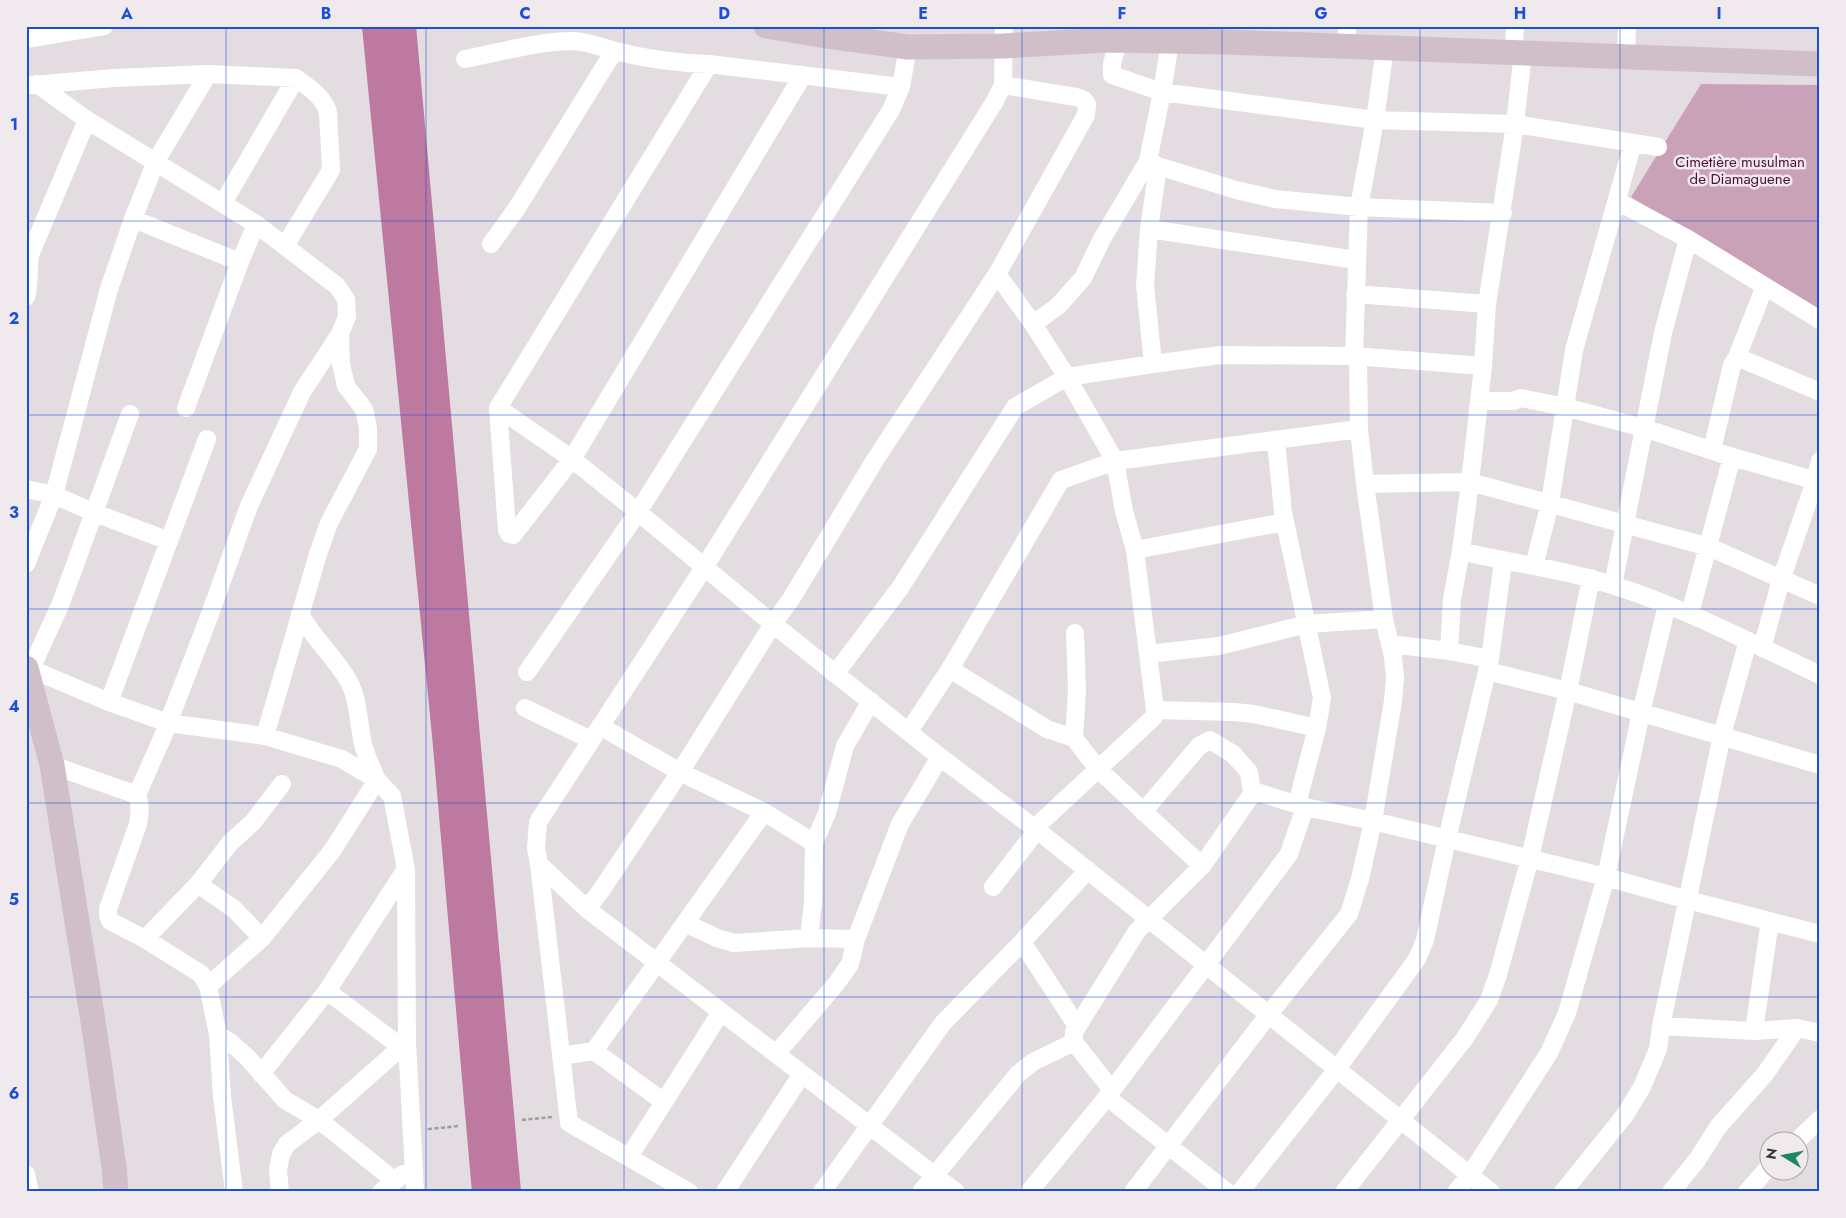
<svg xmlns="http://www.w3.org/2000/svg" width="1846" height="1218" font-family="Jost,sans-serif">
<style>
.green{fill:#c9a2b7}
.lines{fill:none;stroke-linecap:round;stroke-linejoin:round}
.path{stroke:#a09b9e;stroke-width:2.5;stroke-dasharray:4 2.5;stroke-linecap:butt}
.street{stroke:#fff;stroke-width:18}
.secondary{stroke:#d0bec8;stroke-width:25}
.highway{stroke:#be79a0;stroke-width:28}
.grid{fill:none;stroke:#1d4ed8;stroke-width:1;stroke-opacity:0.55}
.labels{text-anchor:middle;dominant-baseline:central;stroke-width:5;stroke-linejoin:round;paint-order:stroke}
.park-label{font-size:15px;fill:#4c1137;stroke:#f0e9ed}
.neatline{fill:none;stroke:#1d4ed8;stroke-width:2}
.grid-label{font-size:16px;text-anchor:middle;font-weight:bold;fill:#1d4ed8}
</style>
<rect width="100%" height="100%" fill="#e3dce0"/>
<path class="green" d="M1701,84L1820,85V314L1631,197Z"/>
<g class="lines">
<path class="path" d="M522,1120L552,1117
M429,1128V1129L459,1126"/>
<path class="street" d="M26,39L104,26
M1118,41L1112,64V75L1162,92L1375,120L1515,124L1658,147
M1170,42L1162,92L1148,161L1158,166L1236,190L1275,199L1359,207L1503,213
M1346,46L1347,26
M1514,53L1515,26
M1626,57L1627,26
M465,59C501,52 538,41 574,41C589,42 601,47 615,51C646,59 678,63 709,64L901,87
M709,64L498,408L572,459L638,512L773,624L940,757L1037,830L1491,1192
M37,84L87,120L256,224L337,286L346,299L347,316L340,334L341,364L346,386L364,409L368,428V449L329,523L318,554L265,736
M32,85L114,78L208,74L296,78L223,203
M1617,201L1688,239L1820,320
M133,219L240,262
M1149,229L1356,260
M491,244L517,208L614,51
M285,246L331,170L328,112C323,96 309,88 296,78
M1355,294L1487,304
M26,297C30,283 28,269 30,255L87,120
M1033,324L1058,306L1083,278L1102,239L1148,161
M1354,356L1359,207L1375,120L1385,48
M1737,357L1820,392
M1153,364L1145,285L1149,229L1158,166
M1479,401H1513L1521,398L1565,407L1647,429L1719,453L1820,482
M186,408L240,262L256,224
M498,408L507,530L509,534L513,535L572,459L803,75
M1276,441L1283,512L1322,698L1317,728L1297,804
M1712,450L1732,365L1737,357L1765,286
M1365,484L1470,482L1709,547L1820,596
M26,489L54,495L95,513L169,541
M1135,550L1285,522
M1461,551C1504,562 1549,567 1592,579C1672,601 1745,640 1820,675
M26,564L54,495L109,289L133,219L156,161L208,74
M1534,566L1550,503L1574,350L1633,143
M1613,585L1663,333L1688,239
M1690,613L1732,457
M300,614C313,638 334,656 348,680C359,699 358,723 363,744C366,756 372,768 377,780
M1390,644L1449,651L1490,659
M1762,648L1781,580L1815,481L1820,461
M1449,651L1452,599L1461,551L1470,482L1483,366L1487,304L1515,124L1523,53
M1148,654L1219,646L1307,624L1384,619
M26,667L109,702L168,723L265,736L342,759L377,780L392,796L406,869L407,1042L415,1192
M31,669L61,603L130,414
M950,669L1047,729L1074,738L1097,768L1202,866
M1487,671L1568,691L1820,765
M527,672L638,512L891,110L901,87L908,47
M835,674L900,588L1015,407L1067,377L1153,364L1220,355L1354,356L1483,366
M109,702L207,439
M525,708L591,740
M1155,710L1234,712L1254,714L1317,728
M600,726L680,772L764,812L814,843
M909,731L950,669L1061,480L1115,461L1359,429
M1074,738L1077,690L1075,633
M52,765L137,795
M1252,794L1257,792L1305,807L1373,821L1606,877L1688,900L1820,934
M539,864L569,1123L689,1192
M198,884L234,909L262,938
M993,887L1037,830L1040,823L1154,717L1155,710L1135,550L1124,511L1115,461L1067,377L1033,324L997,274
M587,909L602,889L680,772L773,624L791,599L875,460L997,274L1086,115L1087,104L1084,100L1076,97L1003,85
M685,923L717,938L734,943L809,938L856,939
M809,938L813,902L814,843L827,813L845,746L871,701
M145,939L198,884L230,843L253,822L282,784
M1022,942L1077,1026
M208,986L262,938L332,851L377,780
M327,991L401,1047
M1661,1026L1754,1031L1797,1028L1820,1033
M1754,1031L1770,921
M218,1035L230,1042L247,1057L285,1100L319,1120L395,1181
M594,1051L764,812
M776,1054L836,984L850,964L856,939L900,824L940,757
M561,1056L594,1051L664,1102
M261,1074L327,991L406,869
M1112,1090L1074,1042V1032L1137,931L1202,866L1252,794L1249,772L1233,754L1210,740L1199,746L1143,812
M1107,1097L1227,1192
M1798,1140L1820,1119
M629,1157L721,1012
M26,1174L30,1192
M234,1192L222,1096L218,1035L208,986L201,974L145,939L110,921L108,915V909L138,824C140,814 141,805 137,795L163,736L206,625L249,506L302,392L340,334
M280,1192L278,1170L281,1154L287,1144L319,1120L407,1042
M381,1192L403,1174
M725,1192L802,1074
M822,1192L943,1023L1022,942L1088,870
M921,1192L1018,1074L1033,1062L1074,1042
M956,1192L587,909L539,864L536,848L538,822L705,566L995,101L1003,85L1004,26
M1029,1192L1107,1097L1289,854L1305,807
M1133,1192L1269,1014L1349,914L1360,879L1373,821L1393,701L1395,678L1393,657L1384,619L1365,484L1359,429L1358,356
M1240,1192L1337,1069L1417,959L1425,940L1447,839L1490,659L1503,562
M1344,1192L1465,1038L1489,1000L1498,975L1530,858L1568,691L1591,578
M1456,1192L1470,1175L1549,1053L1567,1013L1606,877L1641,713L1667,605
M1563,1192L1625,1115L1642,1087L1658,1049L1661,1026L1722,735L1748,641
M1671,1192L1697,1160L1718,1127L1765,1074L1797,1028
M1747,1192L1768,1168"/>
<path class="secondary" d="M766,26L820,35L908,47L1003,46L1107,40L1227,42L1820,64
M26,668L52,765L95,1034L114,1167L116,1192"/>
<path class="highway" d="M376,26L446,735L486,1192
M402,26L507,1192"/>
</g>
<path class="grid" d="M226,26V1192M426,26V1192M624,26V1192M824,26V1192M1022,26V1192M1222,26V1192M1420,26V1192M1620,26V1192M26,221H1820M26,415H1820M26,609H1820M26,803H1820M26,997H1820"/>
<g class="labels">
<g class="park-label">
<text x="1740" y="162">Cimetière musulman<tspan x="1740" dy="17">de Diamaguene</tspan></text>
</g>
</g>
<rect width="1846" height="1218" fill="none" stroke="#f0e9ed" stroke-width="55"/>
<g transform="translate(1784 1156) rotate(280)"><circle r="24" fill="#f0e9ed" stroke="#a7a2a5"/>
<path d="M0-4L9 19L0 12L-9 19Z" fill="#1e8865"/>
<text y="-8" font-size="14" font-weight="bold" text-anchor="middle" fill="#3a3738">N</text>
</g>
<rect x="28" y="28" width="1790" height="1162" class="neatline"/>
<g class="grid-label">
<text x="127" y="19">A</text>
<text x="326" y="19">B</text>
<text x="525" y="19">C</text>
<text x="724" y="19">D</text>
<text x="923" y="19">E</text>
<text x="1122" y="19">F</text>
<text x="1321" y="19">G</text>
<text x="1520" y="19">H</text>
<text x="1719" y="19">I</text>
<text x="14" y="130">1</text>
<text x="14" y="324">2</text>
<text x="14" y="518">3</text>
<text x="14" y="712">4</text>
<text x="14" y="905">5</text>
<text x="14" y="1099">6</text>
</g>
</svg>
